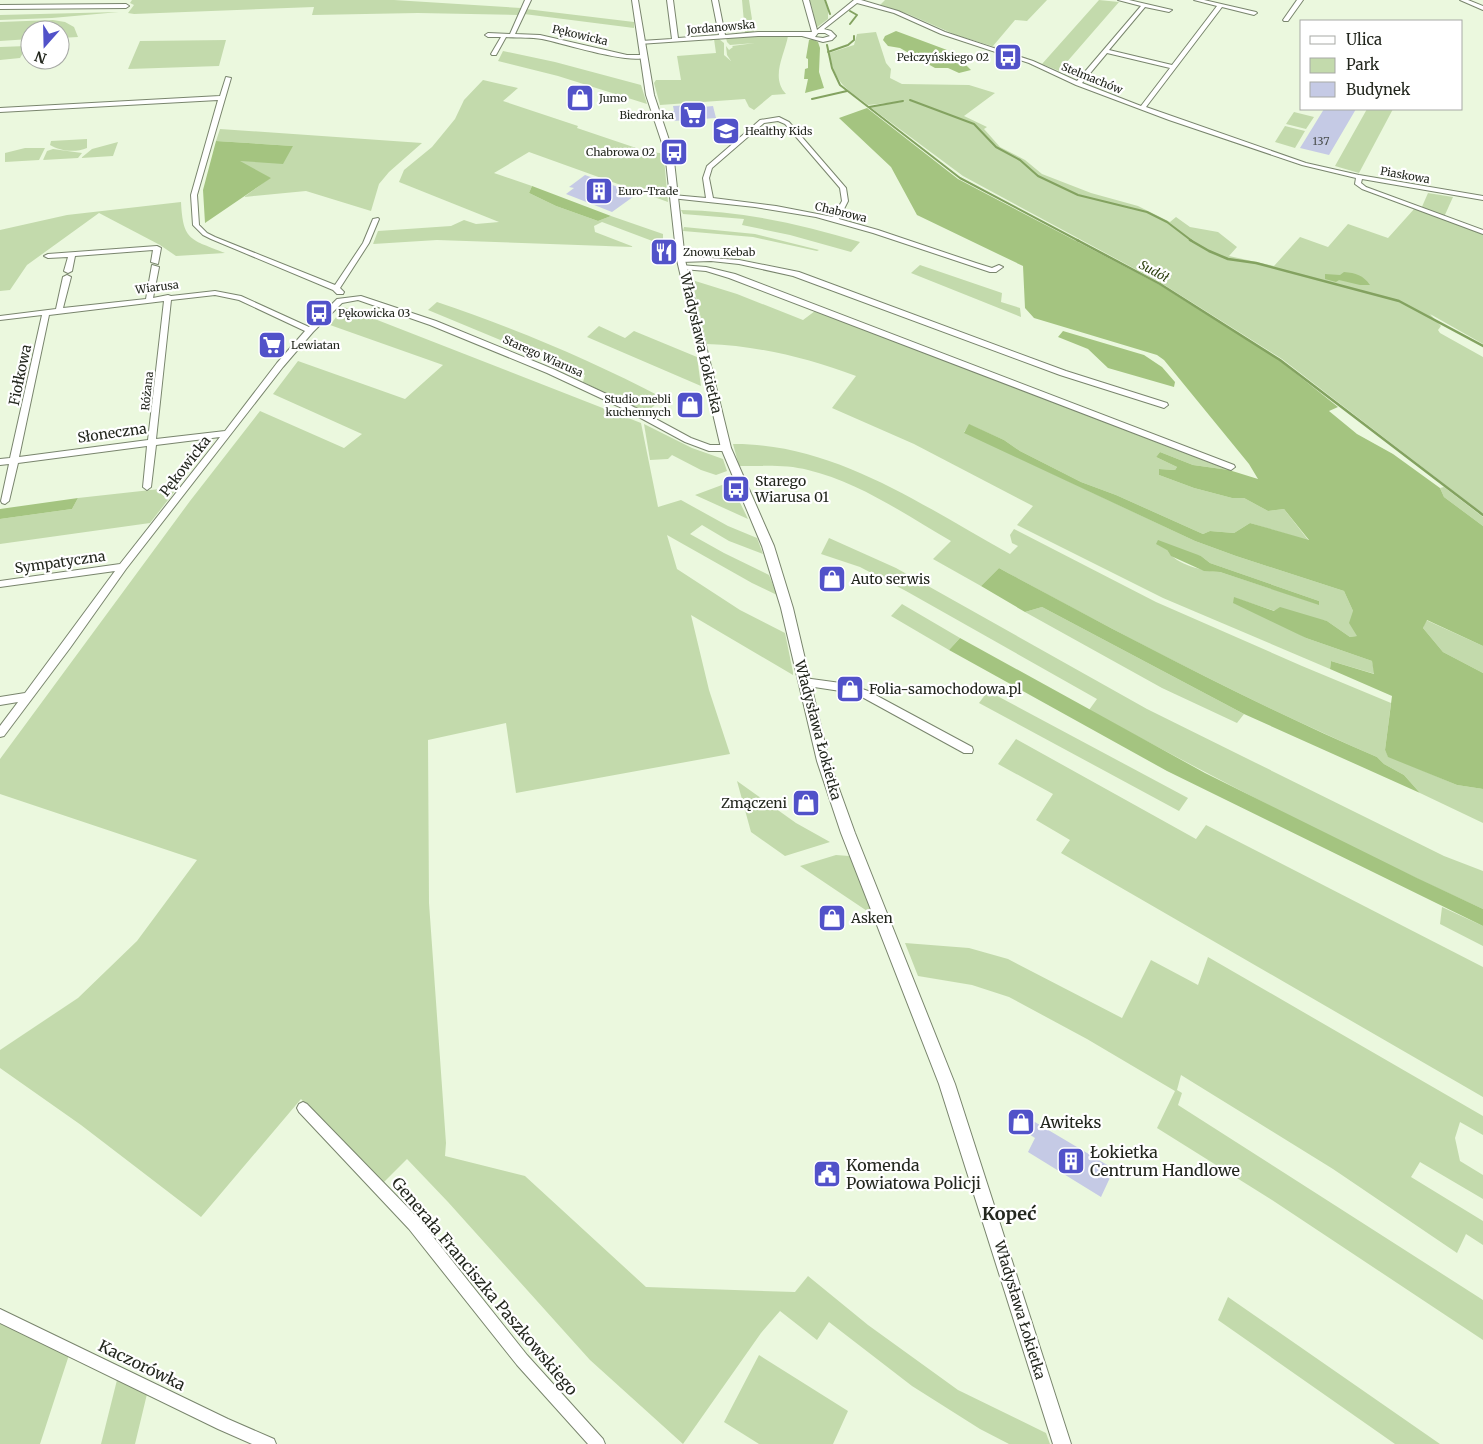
<svg xmlns="http://www.w3.org/2000/svg" width="1483" height="1444" font-family="Merriweather,serif">
<style>
.green{fill:#c3daac;fill-rule:evenodd}
.forest{fill:#a4c480}
.lines{fill:none;stroke-linecap:round;stroke-linejoin:round}
.stream-far1{stroke:#83a260;stroke-width:2}
.stream{stroke:#83a260;stroke-width:2.5}
.building{fill:#c5cae5}
.minor-casing{stroke:#79856d;stroke-width:2}
.tertiary-casing{stroke:#79856d;stroke-width:2}
.minor{fill:#fff;fill-rule:evenodd}
.tertiary{fill:#fff;fill-rule:evenodd}
.labels{text-anchor:middle;dominant-baseline:central;stroke-width:4.5;stroke-linejoin:round;paint-order:stroke}
.far-street-label{font-size:11px;fill:#23271e;stroke:#fff}
.far-poi-label{font-size:11px;fill:#23271e;stroke:#fff;text-anchor:start}
.number-label{font-size:11px;fill:#4c5050}
.far-water-label{font-size:12px;font-style:italic;fill:#2a3e0c;stroke:#fff}
.street-label{font-size:14px;fill:#23271e;stroke:#fff}
.poi-label{font-size:14px;fill:#23271e;stroke:#fff;text-anchor:start}
.near-poi-label{font-size:16px;fill:#23271e;stroke:#fff;text-anchor:start}
.near-street-label{font-size:16px;fill:#23271e;stroke:#fff}
.near-neighbourhood-label{font-size:18px;font-weight:bold;fill:#23271e;stroke:#fff}
</style>
<rect width="100%" height="100%" fill="#ebf8de"/>
<path class="green" d="M132,0H394L521,8L520,15L418,13L312,15L314,7L134,14L128,13L134,5L130,3Z
M742,0H749L754,32L745,33Z
M809,0H824L828,10V19L816,28L812,7Z
M885,0H1047L1027,21L1015,20L993,46L1008,51L956,35L908,14L880,5Z
M1099,0L1119,2L1059,71L1042,64Z
M526,9L634,22V28L524,14Z
M119,12L52,18L0,20V15Z
M53,20L65,22L74,27L78,37L60,38V30H30V39L0,41V22Z
M876,32L886,63L891,69L890,78L902,84L969,85L995,93L964,116L987,127L984,129L1000,147L1025,160L1042,174L1091,193L1138,206L1170,222L1176,217L1190,227L1218,232L1237,247L1229,256L1274,266L1300,237L1328,247L1348,224L1388,238L1415,208L1483,234V344L1430,314L1441,326L1438,330L1440,333L1483,357V514L1282,359L1161,283L963,176L870,107L907,101L868,105C844,87 836,84 829,53L854,45L857,34Z
M767,35L788,36C785,54 770,77 786,94L772,95L754,110L749,107L745,99L660,105L654,83L656,80H681L677,56L716,53L714,39L708,41L719,39L724,43V55L731,61L727,55L726,46L729,50L733,47L732,46L755,43L730,45L727,42L726,38Z
M226,40L219,66L128,69L140,41Z
M27,46L20,58L0,60V47Z
M503,51L555,62L641,85L647,104L558,76L498,61Z
M483,80L518,88L503,101L578,126L577,128L648,152L660,153L664,158L668,202L529,152L494,173L532,186L529,193L556,206L598,221L611,216L663,234V245L602,222L594,226L595,232L634,247L437,240L373,244L378,231L451,226L464,220L476,224L499,222L399,182L404,170L432,147L446,130L455,119L464,100Z
M1367,109H1393L1359,173L1335,166Z
M1294,112L1314,117L1306,129L1286,124Z
M1285,126L1305,131L1295,148L1275,142Z
M220,129L422,143L389,172L379,184L371,211L306,191L244,197L270,178L238,161L293,146L216,141Z
M87,139V148C75,153 60,151 50,145L51,141Z
M118,142L113,156L81,158L92,149Z
M25,148H45L39,160L5,162V153Z
M53,149L82,153L78,158L43,160L47,151Z
M1428,193L1453,197L1444,217L1421,209Z
M181,202C183,242 191,239 225,253L176,256L160,245L99,213L27,265L10,290L0,291V230L67,215Z
M681,210C742,211 801,224 860,242L851,252L790,235L742,225L744,219L683,214Z
M684,227L755,234L819,250L817,251L753,237L683,231Z
M920,265L1002,293L1001,302L1020,308L1021,317L911,273Z
M692,280L737,294L803,320L815,311L1229,470L1193,465L1160,452L1156,457L1177,467L1175,470L1160,469L1159,475L1194,488L1232,498H1244L1268,511L1284,509L1309,541L1250,523L1234,533L1210,531L1203,534L1116,495L1081,482L1020,451L1004,440L970,425L964,432L1195,541L1236,556L1344,591L1353,611L1358,636L1350,637L1327,621L1275,611L1235,598L1306,638L1372,661L1375,674L1331,661L1330,669L1163,598L1017,525L1033,506L914,444L832,408L856,376C807,358 760,346 707,344ZM1167,550L1201,556L1210,563L1319,601L1318,604L1220,572C1203,571 1176,565 1167,550Z
M437,302C514,328 591,360 663,398L646,413L583,382L585,375L428,310Z
M344,307L641,423L658,507L681,500L728,526L757,538L763,554L729,541L702,525L690,534L724,553L769,575L777,595L752,583L667,535L677,569L740,610L785,633L793,672V675L691,615L709,690L730,754L516,793L506,723L428,740L429,903L446,1143L445,1156L525,1176L646,1287L795,1292L808,1276L868,1325L958,1390L1046,1433L1050,1444H1009L980,1429L912,1386L829,1322L817,1340L780,1311L761,1333L683,1444L590,1360L448,1202L407,1159L382,1184L301,1099L201,1217L81,1125L0,1068V1050L78,998L137,941L197,860L0,794V759L190,501L260,411L344,448L362,434L273,394L298,361L405,399L443,365L330,325Z
M599,326L625,338L634,331L697,357L701,386L587,337Z
M644,424L692,448L723,459L727,471L716,475L701,470L672,455L668,459L650,460Z
M733,444C835,443 923,506 1010,554L1018,546L1012,543L1010,535L1014,529L1156,602L1302,666L1391,703L1385,750L1388,756L1457,785L1483,789V823L1420,793L1404,775L1384,764L1377,757C1248,701 1123,636 999,568L981,586L933,559L951,541C906,515 859,482 808,470C786,464 762,466 739,466Z
M730,482L748,519L695,495Z
M178,487L150,523L0,544V519L72,509L78,498Z
M1444,487L1483,517V526L1444,497L1440,488Z
M829,538L896,568L1147,709L1444,856L1483,871V909C1349,848 1218,780 1089,710L1097,699L906,591L860,567L821,554Z
M902,604L960,638L949,650L891,616Z
M1042,607L1244,714L1237,723L1162,688L1025,612Z
M1426,620L1483,646V673L1443,652L1423,628Z
M988,691L1188,798L1179,811L979,703Z
M1016,739L1196,839L1206,825L1483,967V1097L1061,853L1070,840L1036,820L1053,794L998,764Z
M737,781L796,823L830,842L785,856L751,832Z
M836,855L849,856L852,859L873,915L800,866Z
M1442,907L1483,926V946L1440,924Z
M905,943L969,948L1008,959L1122,1018L1151,960L1198,985L1208,957L1483,1116V1135L1460,1122L1455,1138L1460,1161L1483,1175V1199L1420,1162L1411,1177L1483,1221V1245L1466,1234L1457,1253L1333,1169L1181,1075L1177,1090L1182,1093L1178,1105L1483,1300V1340L1272,1200L1157,1128L1175,1091L1087,1039L1009,997L972,985L918,976Z
M1228,1297L1440,1444H1395L1218,1320Z
M0,1321L41,1343L69,1355L40,1444H0Z
M759,1355L848,1411L833,1444H759L724,1422Z
M117,1380L147,1394L135,1444H101Z"/>
<path class="forest" d="M896,31L947,50L945,52L947,55C955,59 962,55 970,58L965,64L971,70L959,73L948,68H935L900,48L888,46L883,40L885,36Z
M812,39L818,42L820,48L819,72L824,88L805,93L808,79H804L805,69L808,68V59L806,58L809,40Z
M867,108L958,179L1160,285L1279,360L1338,407L1329,411L1357,434L1393,454L1440,488L1444,497L1483,526V646L1427,620L1423,628L1443,652L1483,673V789L1457,785L1388,757L1385,750L1392,696L1330,669L1331,661L1374,674L1372,661L1306,638L1233,603L1234,597L1274,611L1280,607L1327,621L1350,637L1357,636L1349,623L1353,611L1344,591L1236,556L1195,541L964,433L969,424L1004,440L1020,451L1081,482L1116,495L1203,534L1210,531L1234,533L1250,523L1309,540L1284,509L1268,511L1244,498H1232L1194,488L1159,475V469L1175,470L1177,467L1156,457L1160,452L1193,465L1229,470L1258,479L1249,464L1164,360L1157,355L1034,318L1025,308L1023,266L917,215L891,167L839,118Z
M216,141L293,146L283,164L240,161L271,178L205,223L203,190Z
M532,186L611,216L598,221L556,206L529,193Z
M1344,272C1356,273 1363,275 1370,285H1360L1339,280L1336,282L1325,279V274L1340,275Z
M1063,331L1144,355L1162,367L1175,382L1174,387L1108,368L1088,349L1058,337Z
M78,498L72,509L0,519V509Z
M1158,540L1201,556L1210,563L1319,601V605L1220,572L1204,571L1171,556L1167,550L1156,544Z
M999,568C1123,635 1247,701 1377,757L1384,764L1404,775L1420,793L1244,714L1042,607L1025,612L981,586Z
M960,638L1205,773L1417,878L1483,909V926L1167,771L949,650Z"/>
<g class="lines">
<path class="stream-far1" d="M825,0L830,14
M850,11L857,15L850,24
M827,45L832,68L840,85L960,178L1079,241
M828,52L848,45L854,40V36
M812,99L847,91
M910,100L974,124L996,147L1020,160L1038,176L1078,195L1147,212L1167,222L1192,241
M869,107L903,101"/>
<path class="stream" d="M1077,240L1160,284L1280,360L1483,515
M1190,240L1209,251L1228,259L1256,263L1399,301L1483,346"/>
</g>
<path class="building" d="M691,105L692,108L713,106L716,118L673,121L671,111H674L673,106Z
M1324,109H1356L1329,155L1300,148Z
M585,175L637,194L612,212L566,194L574,188L569,187Z
M1018,1112L1114,1169L1101,1197L1028,1152L1035,1138L1012,1123Z"/>
<g class="lines">
<g class="minor-casing">
<path id="minor" d="M525,0H531L515,34L540,35L627,55H643L646,57C631,65 562,43 542,39C531,37 518,38 506,37L496,55H492L491,54L501,37H488L485,35L488,33L510,34Z
M667,0H673L678,38L719,35L712,0H718L725,35L758,32H812L803,0H809L817,30L854,0H861L898,11L945,32L1033,61L1077,81L1141,6L1118,0H1129L1172,10L1169,12L1145,7L1109,50L1172,65L1217,6L1194,0H1204L1256,12L1257,13L1254,15L1222,7L1146,107L1306,163L1359,175L1483,196V200L1362,179L1361,183L1366,187L1483,230V234L1362,189L1355,184L1356,178L1302,165L1169,120L1076,85L1029,63L941,34L894,13L857,3L824,29L831,31L836,36L832,40L823,42L802,36H758L639,44V42L641,41L672,39ZM818,33H825L830,36L823,38L815,37ZM1107,53L1170,68L1141,106L1082,83Z
M1297,0H1303L1288,21H1284L1283,20Z
M1460,0H1468L1483,6V10Z
M0,5L126,4L129,6L126,8L0,9Z
M226,77L231,78L197,195L199,225L207,233L215,237L335,285L363,243L373,219L378,218L379,219L369,243L340,288L344,292L343,294H337L333,290L211,239L203,235L193,225L191,195L218,100L0,112V108L220,96Z
M779,117L789,122L846,188L848,201L839,219L878,230L976,263L992,268L999,265L1003,267L996,272H990L873,233L816,217L755,207L671,198L670,197L673,195L706,198L703,178L707,166L760,120ZM778,121L785,124L840,188L842,201L833,217L776,206L713,198L709,178L712,168L764,123Z
M157,246L161,248L158,264L151,262L153,250L75,256L72,271L68,273L64,271L68,257L48,258L44,256L48,254Z
M696,257L739,260L799,272L1066,371L1167,403L1168,405L1164,408L1161,407L1060,375L793,276L739,264L711,261L681,262L677,260L681,258Z
M152,265L159,267L153,298L168,295L171,296L215,291L241,296L309,327L337,299L361,296L436,321L553,369L630,405L691,438L710,445H726L730,448L726,451H709L685,442L624,409L547,373L430,325L358,300L342,303L313,332L283,367L126,569L70,648L4,736L0,737V726L18,702L0,705V697L25,693L115,571L0,587V581L120,564L220,437L156,445L151,487L147,490L143,487L147,446L18,463L9,501L5,504L2,503L1,501L9,464L0,465V459L10,458L42,315L0,320V316L56,309L63,277L67,275L71,277L63,308L146,299ZM215,295L239,300L305,331L277,363L225,431L156,439L171,300ZM164,301L148,440L19,457L49,315Z
M680,265L706,267L735,274L1234,465L1235,467L1231,470L1228,469L729,278L706,271L683,269L679,267Z
M804,678L848,684L868,691L972,747L973,750L972,753H964L862,697L847,692L801,685L799,682Z
M303,1102L307,1104L419,1219L527,1355L603,1439L605,1444H588L517,1365L409,1229L299,1112L297,1108L299,1104Z
M0,1309L228,1419L274,1439L276,1444H252L218,1429L0,1323Z"/>
</g>
<g class="tertiary-casing">
<path id="tertiary" d="M632,0H638L654,95L673,152L685,260L731,448L774,546L793,608L829,761L855,833L955,1084L1071,1444H1053L939,1084L841,833L817,761L781,608L762,546L721,448L677,260L665,152L646,95Z"/>
</g>
<use href="#minor" class="minor"/>
<use href="#tertiary" class="tertiary"/>
</g>
<defs>
<g id="bus-square" transform="scale(1.4375)"><rect x="-9" y="-9" width="18" height="18" rx="4" fill="#5152c9" stroke="#fff"/><path d="M-5-6H5V4H4V6H2V4H-2V6H-4V4H-5ZM-3.5-4V0h7V-4ZM-3.5 1.2v1.5H-2V1.2ZM2 1.2v1.5H3.5V1.2Z" fill="#fff"/></g>
<g id="shop-square" transform="scale(1.4375)"><rect x="-9" y="-9" width="18" height="18" rx="4" fill="#5152c9" stroke="#fff"/><path d="M-5-2.5h2.3a2.7 3.5 0 0 1 5.4 0H5L5.5 6h-11ZM-1.5-2.5h3a1.5 2.3 0 0 0-3 0Z" fill="#fff"/></g>
<g id="supermarket-square" transform="scale(1.4375)"><rect x="-9" y="-9" width="18" height="18" rx="4" fill="#5152c9" stroke="#fff"/><path d="M-6-5.5h2.5l.6 2H6L4.5 2H-2.5L-4.4-4H-6ZM-1.5 3.2a1.3 1.3 0 1 0 .1 0ZM3 3.2a1.3 1.3 0 1 0 .1 0Z" fill="#fff"/></g>
<g id="school-square" transform="scale(1.4375)"><rect x="-9" y="-9" width="18" height="18" rx="4" fill="#5152c9" stroke="#fff"/><path d="M0-5L7-2L0 1L-7-2ZM-4 1L0 2.5L4 1V4Q0 6-4 4Z" fill="#fff"/></g>
<g id="building-square" transform="scale(1.4375)"><rect x="-9" y="-9" width="18" height="18" rx="4" fill="#5152c9" stroke="#fff"/><path d="M-4-6H4V6H1V3H-1V6H-4ZM-2.5-4.3h1.7v1.8h-1.7ZM.8-4.3h1.7v1.8H.8ZM-2.5-1h1.7V.8h-1.7ZM.8-1h1.7V.8H.8Z" fill="#fff"/></g>
<g id="restaurant-square" transform="scale(1.4375)"><rect x="-9" y="-9" width="18" height="18" rx="4" fill="#5152c9" stroke="#fff"/><path d="M-5-6h1v4h1v-4h1v4h1v-4h1v5L-1.5 .5V6h-2V.5L-5-1ZM5-6V6H3V1.5H1.5Q1.5-4 5-6Z" fill="#fff"/></g>
<g id="civic-square" transform="scale(1.4375)"><rect x="-9" y="-9" width="18" height="18" rx="4" fill="#5152c9" stroke="#fff"/><path d="M-.6-6.5H3V-4.5H.6V-3L4-1V1h2V6H-6V1h2V-1L-.6-3ZM-1.2 2.5V6h2.4V2.5Z" fill="#fff"/></g>
</defs>
<g fill-rule="evenodd">
<use href="#bus-square" x="1008" y="57"/>
<use href="#shop-square" x="580" y="98"/>
<use href="#supermarket-square" x="693" y="115"/>
<use href="#school-square" x="726" y="131"/>
<use href="#bus-square" x="674" y="152"/>
<use href="#building-square" x="599" y="191"/>
<use href="#restaurant-square" x="664" y="252"/>
<use href="#bus-square" x="319" y="313"/>
<use href="#supermarket-square" x="272" y="345"/>
<use href="#shop-square" x="690" y="405"/>
<use href="#bus-square" x="736" y="489"/>
<use href="#shop-square" x="832" y="579"/>
<use href="#shop-square" x="850" y="689"/>
<use href="#shop-square" x="806" y="803"/>
<use href="#shop-square" x="832" y="918"/>
<use href="#shop-square" x="1021" y="1122"/>
<use href="#building-square" x="1071" y="1161"/>
<use href="#civic-square" x="827" y="1174"/>
</g>
<g class="labels">
<g class="far-street-label">
<text transform="translate(721 27) rotate(-5)">Jordanowska</text>
<text transform="translate(580 35) rotate(13)">Pękowicka</text>
<text transform="translate(1092 78) rotate(22)">Stelmachów</text>
<text transform="translate(1405 175) rotate(10)">Piaskowa</text>
<text transform="translate(841 212) rotate(14)">Chabrowa</text>
<text transform="translate(157 287) rotate(-7)">Wiarusa</text>
<text transform="translate(543 356) rotate(24)">Starego Wiarusa</text>
<text transform="translate(147 391) rotate(-84)">Różana</text>
</g>
<g class="far-poi-label">
<text x="989" y="57" text-anchor="end">Pełczyńskiego 02</text>
<text x="599" y="98">Jumo</text>
<text x="674" y="115" text-anchor="end">Biedronka</text>
<text x="745" y="131">Healthy Kids</text>
<text x="655" y="152" text-anchor="end">Chabrowa 02</text>
<text x="618" y="191">Euro-Trade</text>
<text x="683" y="252">Znowu Kebab</text>
<text x="338" y="313">Pękowicka 03</text>
<text x="291" y="345">Lewiatan</text>
<text x="671" y="399" text-anchor="end">Studio mebli<tspan x="671" dy="13">kuchennych</tspan></text>
</g>
<g class="number-label">
<text x="1321" y="141">137</text>
</g>
<g class="far-water-label">
<text transform="translate(1154 271) rotate(29)">Sudół</text>
</g>
<g class="street-label">
<text transform="translate(701 343) rotate(77)">Władysława Łokietka</text>
<text transform="translate(20 375) rotate(-78)">Fiołkowa</text>
<text transform="translate(112 433) rotate(-8)">Słoneczna</text>
<text transform="translate(185 466) rotate(-52)">Pękowicka</text>
<text transform="translate(60 562) rotate(-8)">Sympatyczna</text>
<text transform="translate(818 730) rotate(75)">Władysława Łokietka</text>
<text transform="translate(1020 1310) rotate(73)">Władysława Łokietka</text>
</g>
<g class="poi-label">
<text x="755" y="481">Starego<tspan x="755" dy="16">Wiarusa 01</tspan></text>
<text x="851" y="579">Auto serwis</text>
<text x="869" y="689">Folia-samochodowa.pl</text>
<text x="787" y="803" text-anchor="end">Zmączeni</text>
<text x="851" y="918">Asken</text>
</g>
<g class="near-poi-label">
<text x="1040" y="1122">Awiteks</text>
<text x="1090" y="1152">Łokietka<tspan x="1090" dy="18">Centrum Handlowe</tspan></text>
<text x="846" y="1165">Komenda<tspan x="846" dy="18">Powiatowa Policji</tspan></text>
</g>
<g class="near-street-label">
<text transform="translate(485 1286) rotate(50)">Generała Franciszka Paszkowskiego</text>
<text transform="translate(142 1365) rotate(26)">Kaczorówka</text>
</g>
<g class="near-neighbourhood-label">
<text x="1009" y="1213">Kopeć</text>
</g>
</g>
<rect x="1300" y="20" width="162" height="90" fill="#ffffff" stroke="#a7a9a5"/>
<rect x="1310" y="36" width="25" height="8" fill="#ffffff" stroke="#a7a9a5"/>
<text x="1346" y="45" font-size="15" fill="#23271e">Ulica</text>
<rect x="1310" y="58" width="25" height="15" fill="#c3daac" stroke="#a7a9a5"/>
<text x="1346" y="70" font-size="15" fill="#23271e">Park</text>
<rect x="1310" y="82" width="25" height="15" fill="#c5cae5" stroke="#a7a9a5"/>
<text x="1346" y="95" font-size="15" fill="#23271e">Budynek</text>
<g transform="translate(45 45) rotate(200)"><circle r="24" fill="#ffffff" stroke="#a7a9a5"/>
<path d="M0-4L9 19L0 12L-9 19Z" fill="#5152c9"/>
<text y="-8" font-size="14" font-weight="bold" text-anchor="middle" fill="#23271e">N</text>
</g>
</svg>
